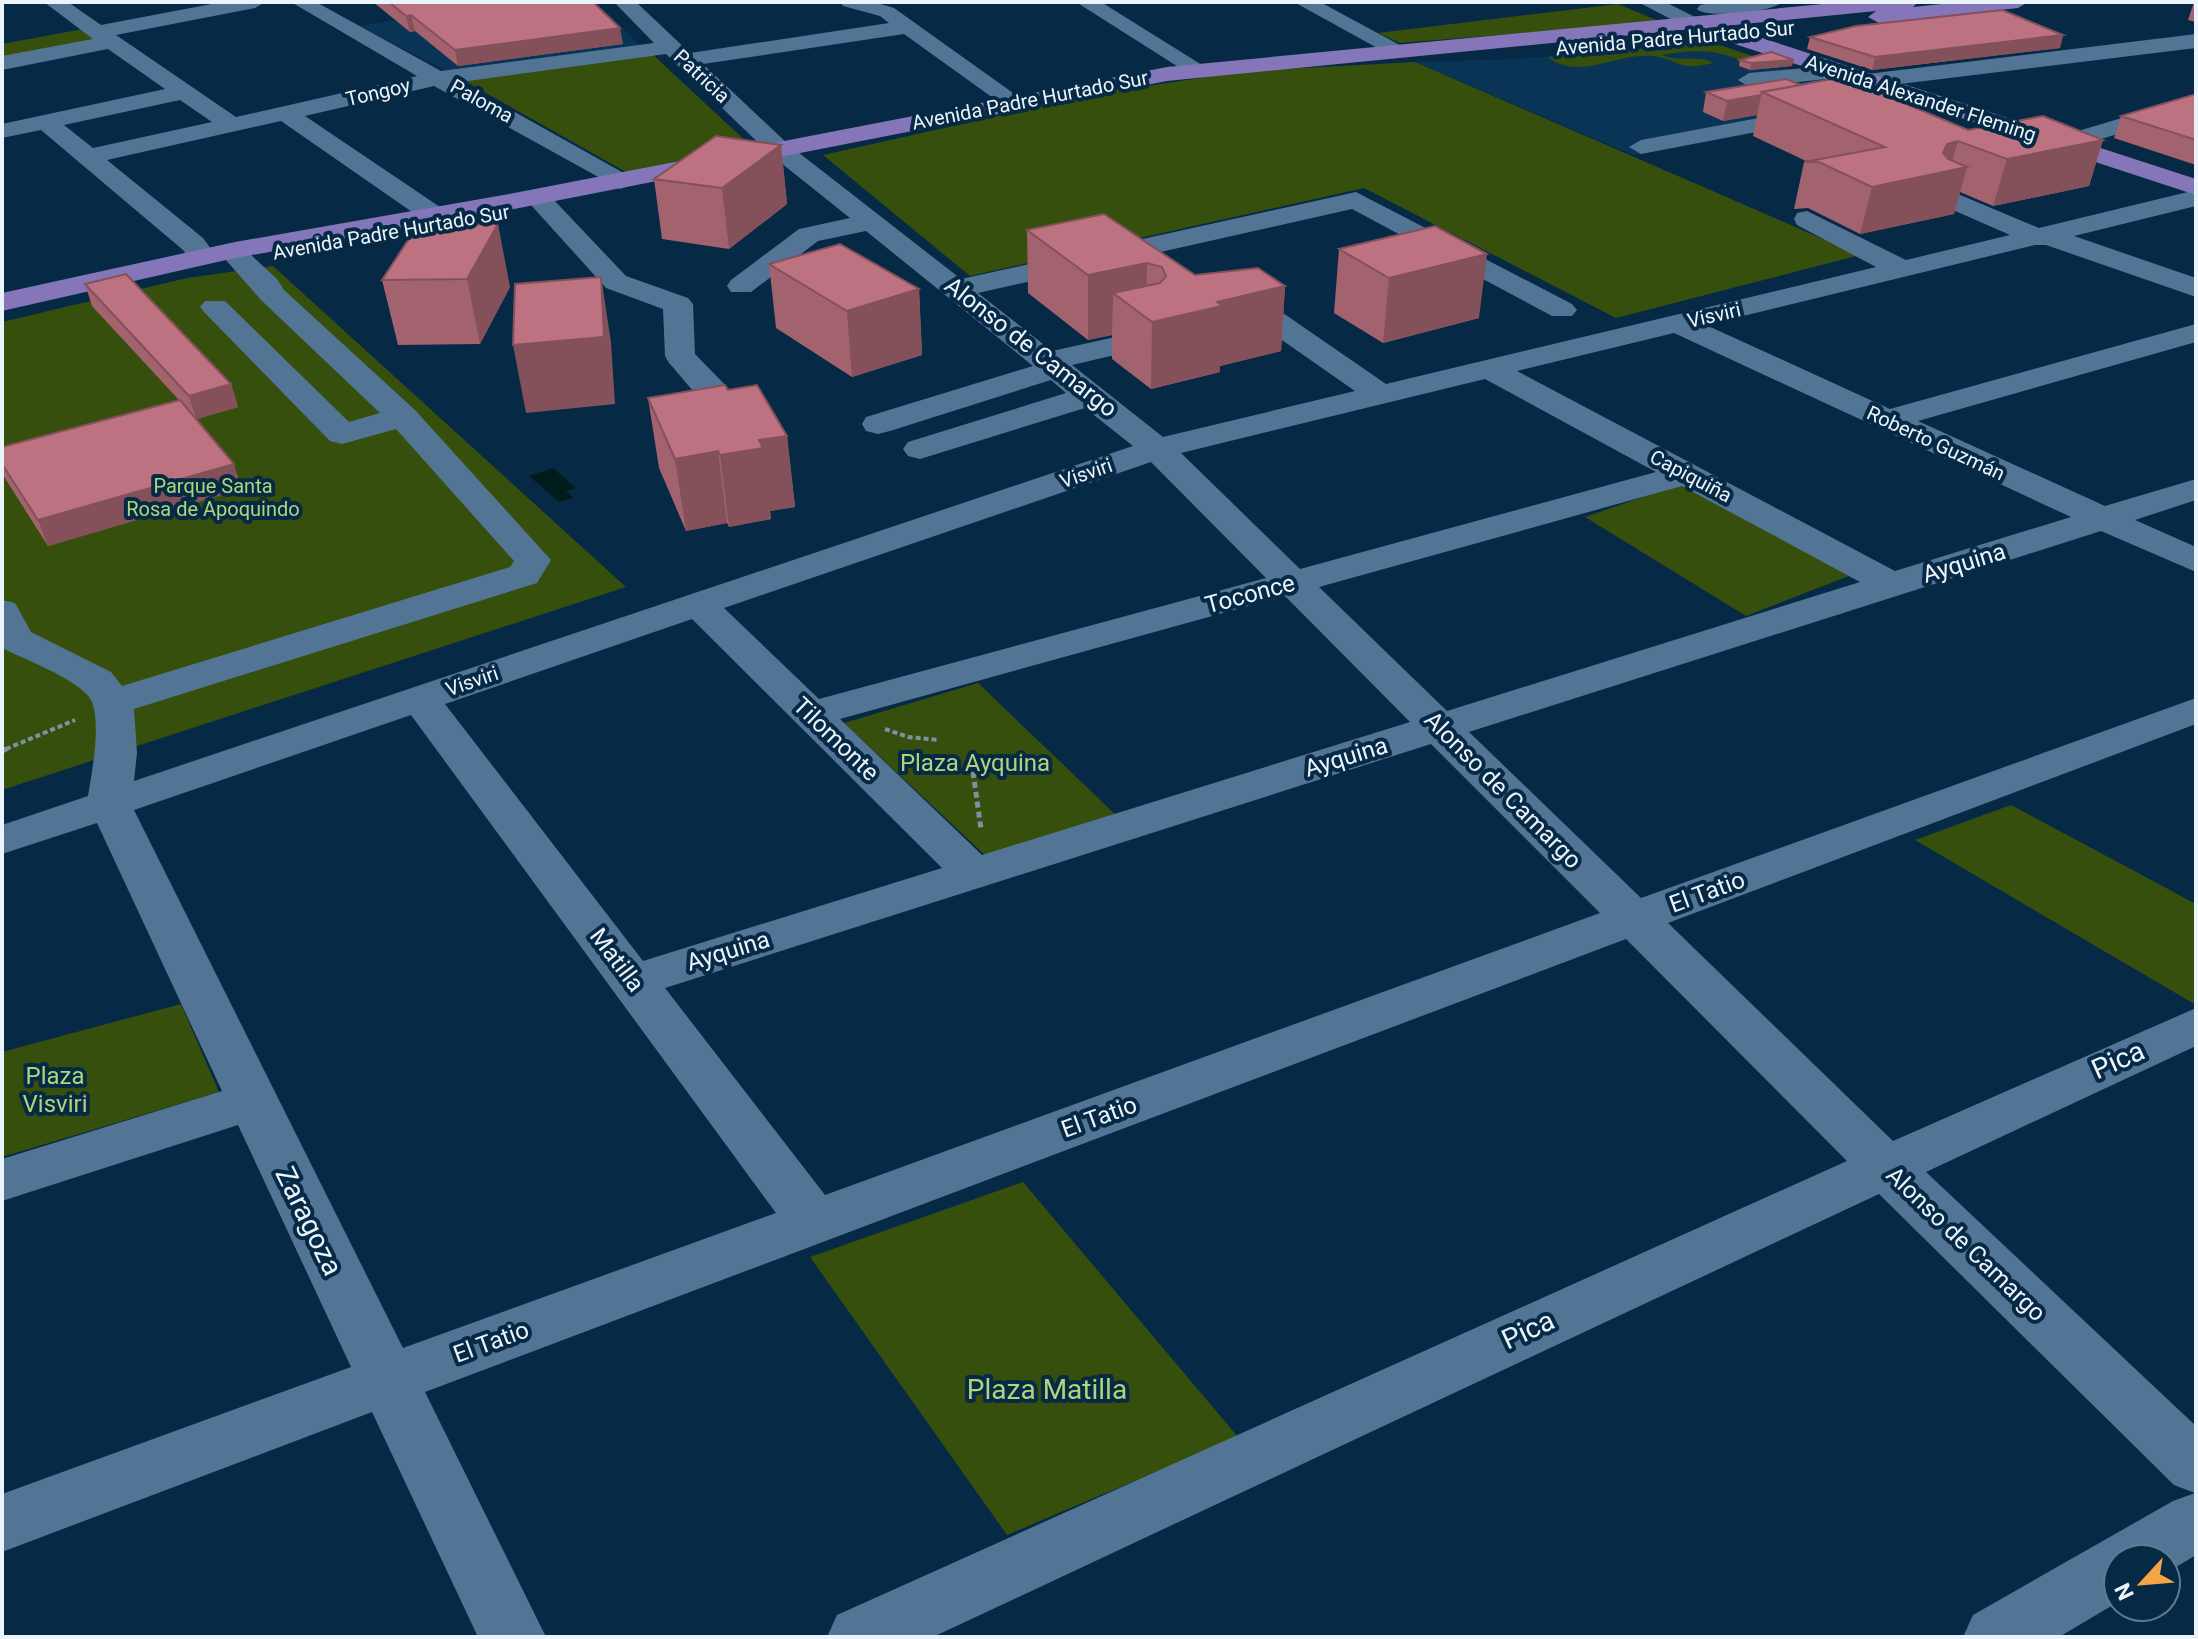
<svg xmlns="http://www.w3.org/2000/svg" width="2198" height="1639" font-family="Roboto,sans-serif">
<style>
.built{fill:#0a3455}
.green{fill:#374f0c}
.water{fill:#001c1a}
.lines{fill:none;stroke-linecap:round;stroke-linejoin:round}
.path-far1{stroke:#7c92a3;stroke-width:4;stroke-dasharray:5 3;stroke-linecap:butt}
.path{stroke:#7c92a3;stroke-width:5;stroke-dasharray:6 4;stroke-linecap:butt}
.minor{fill:#527595;fill-rule:evenodd}
.major{fill:#8476b8;fill-rule:evenodd}
.wall{fill:#a2626e}
.shaded-wall{fill:#84505a}
.building{fill:#bc7280;stroke:#84505a;stroke-width:2}
.labels{text-anchor:middle;dominant-baseline:central;stroke-width:8;stroke-linejoin:round;paint-order:stroke}
.far-street-label{font-size:20px;fill:#ecf4fb;stroke:#062946}
.far-park-label{font-size:20px;fill:#afd57a;stroke:#062946}
.street-label{font-size:24px;fill:#ecf4fb;stroke:#062946}
.park-label{font-size:24px;fill:#afd57a;stroke:#062946}
.near-street-label{font-size:28px;fill:#ecf4fb;stroke:#062946}
.near-park-label{font-size:28px;fill:#afd57a;stroke:#062946}
</style>
<rect width="100%" height="100%" fill="#062946"/>
<path class="built" d="M504,2H596L643,48L452,74L359,26Z
M1701,43L1719,45L1893,104L1633,155L1415,62L1516,59Z"/>
<path class="green" d="M1618,4L1661,22L1400,43L1378,33Z
M83,29L101,40L2,60V44Z
M1701,43L1719,45L1783,66C1761,72 1743,59 1721,54C1702,49 1680,52 1662,55C1679,63 1698,54 1713,63C1675,72 1681,59 1652,56C1616,52 1579,82 1548,57Z
M650,52L751,146L626,172L461,79Z
M1415,62L1860,255L1616,318L1364,188L970,276L823,155L1101,93L1247,71Z
M273,266L626,587L2,790V322L187,278Z
M1689,481L1854,574L1746,616L1585,517Z
M978,683L1119,818L987,857L844,723Z
M2011,805L2196,904V1005L1915,840Z
M181,1004L219,1092L2,1157V1052Z
M1023,1182L1238,1437L1007,1535L810,1257Z"/>
<path class="water" d="M553,468L576,488L566,491L573,498L559,502L529,476Z"/>
<g class="lines">
<path class="path-far1" d="M885,729L908,737L938,740
M6,749L75,720"/>
<path class="path" d="M2,751L11,747
M973,772L981,829"/>
<path class="minor" d="M44,2H68L101,25L222,2H265L255,8L116,35L236,117L417,76L291,2H316L441,71L654,43L614,2H636L690,53L889,23L880,16L843,6L840,2H874L894,8L1027,103L1015,110L1007,108L904,34L703,64L789,145L961,279L1356,192L1572,304L1577,310L1572,316H1552L1352,209L978,293L1052,351L1147,330L1158,333L1162,339L1158,345L1072,365L1163,437L1355,391L1266,329L1228,334L1217,331L1213,325L1217,319C1237,314 1263,308 1283,313L1386,384L1876,267L1797,225L1794,219L1797,213L1807,211L1906,260L2010,235L1937,203L1933,197L1937,191L1946,189L2039,228L2196,190V206L2074,236L2196,278V297L2046,245H2035L1706,325L1890,409L2196,324V342L1918,421L2105,506L2196,479V500L2135,520L2196,547V572L2101,531L1469,732L1641,898L2196,698V724L1668,923L1893,1141L2196,1008V1046L1926,1172L2196,1426V1555L2166,1573V1559H2118V1602L2059,1637H1963L1973,1615L2173,1501L2195,1493L2174,1485L1879,1194L933,1637H827L837,1615L1847,1161L1626,939L425,1392L546,1637H478L372,1412L2,1552V1494L351,1367L238,1125L2,1201V1159L222,1091L97,823L2,854V825L88,796C92,771 101,726 92,702C85,682 22,658 2,648V600L15,603L31,632L111,672L122,686L510,567L514,561L396,429L342,444L330,441L205,313L200,307L205,301H225L349,422L380,413L261,300L225,259L229,253H249L277,279L284,290L415,410L551,560L537,583L134,709L137,753L134,781L1133,446L1085,408L920,459L908,456L903,449L908,442L1066,393L1051,380L890,431L878,434L866,431L862,424L866,417L1033,366L866,231L818,241L751,292H731L727,286L731,280L799,229L850,218L771,155L666,54L461,82L629,176L633,181L629,186L620,189L434,86L305,116L443,209L447,215L443,221H425L281,121L107,160L203,238L216,256L212,262C197,266 192,262 183,250L41,130L2,138V124L165,89L108,49L2,70V56L93,39ZM180,100L212,122L93,148L64,125ZM1674,333L2071,517L1895,571L1517,371ZM1485,379L1656,472L1300,569L1181,453ZM1151,462L1266,578L819,699L724,608ZM1682,486L1860,582L1447,711L1319,587ZM1285,596L1410,722L982,855L840,719ZM692,619L942,868L643,961L445,704ZM411,715L776,1213L403,1348L134,810ZM1431,744L1600,913L825,1195L665,988Z
M1076,2H1101L1210,70L1199,77L1191,75Z
M1294,2H1320L1409,50L1398,57L1390,55Z
M1638,2H1665L1709,24L1698,30L1690,29Z
M1714,2H1782C1774,12 1705,19 1697,9L1700,5Z
M2196,34V48L1867,88L1856,81L1867,74Z
M1838,65L1849,72L1846,77L1749,87L1738,80L1749,73Z
M2196,96V111L2060,151L2048,144L2051,139Z
M1812,108L1824,115L1820,120L1641,154L1629,147L1641,140Z
M544,197L553,199L626,276L688,298L693,304L695,354L735,395L740,402L735,409C707,416 687,382 669,363L665,356L663,309L606,288L531,205L535,199Z"/>
<path class="major" d="M1844,2H1918L1913,7L1960,2H2028L2018,8L1879,23L1868,17L1876,11L1725,26L2196,179V195L1704,34L1702,28L1167,81L509,210L235,258L2,311V293L235,242L509,194L1167,67Z"/>
</g>
<path class="wall" d="M373,2H593L623,44L458,66L415,31L410,32Z
M2194,2H2196V22L2188,20Z
M2063,35L2060,48L1872,70L1807,49L1810,37Z
M1740,60L1792,66L1750,70L1739,66Z
M1801,85L1968,130L2103,140L2089,186L1993,206L1960,192L1954,214L1860,234L1808,208L1794,209L1804,162H1808L1753,136L1757,115L1723,121L1703,112L1706,92Z
M2196,94V165L2114,138L2121,116Z
M781,145L787,204L729,249L662,239L654,179Z
M418,225L510,287L480,344L398,345L382,280Z
M1027,230L1195,275L1285,286L1281,351L1220,366V372L1151,389L1112,359V335L1088,340L1028,293Z
M1339,249L1479,318L1383,343L1334,313Z
M769,264L919,289L922,355L852,377L776,328Z
M85,284L231,384L238,407L197,419L242,489L48,546L3,475L2,447L179,400L92,306Z
M728,390L787,436L795,507L770,511L771,519L729,527L727,523L686,531L659,468L648,398Z"/>
<path class="shaded-wall" d="M411,15L415,31L410,32L406,16Z
M620,28L623,44L458,66L455,50Z
M2063,35L2060,48L1872,70L1875,57Z
M1794,60L1792,66L1750,70L1751,63Z
M1761,95L1757,115L1723,121L1727,101Z
M2103,140L2089,186L1993,206L2007,159Z
M1958,141L1949,171L1967,167L1954,214L1860,234L1872,187L1943,153L1947,144Z
M781,145L787,204L729,249L722,188Z
M498,224L510,287L480,344L467,279Z
M1487,254L1479,318L1383,343L1389,278Z
M1147,263L1146,318L1113,293L1112,335L1088,340V275Z
M601,277L611,342L615,404L526,413L513,345Z
M1285,286L1281,351L1220,366V372L1151,389L1152,322L1217,302Z
M919,289L922,355L852,377L847,311Z
M231,384L238,407L196,419L189,396Z
M787,436L795,507L770,511L771,519L729,527L720,455L759,440Z
M718,451L727,523L686,531L675,459Z
M234,464L242,489L48,546L38,520Z"/>
<path class="building" d="M389,2H593L620,28L455,50L411,15L406,16Z
M2002,10L2063,35L1875,57L1810,37L1856,26Z
M1771,52L1794,60L1751,63L1740,60Z
M1842,77L1968,130L2043,116L2103,140L2007,159L1958,141L1947,144L1943,153L1948,159L1967,167L1872,187L1819,162H1804L1885,147L1762,92Z
M1786,79L1801,85L1762,92L1761,95L1727,101L1706,92Z
M2196,94V140L2121,116Z
M716,136L781,145L722,188L654,179Z
M1104,214L1195,275L1258,268L1285,286L1217,302L1222,306L1152,322L1113,293L1160,283L1166,276L1162,267L1147,263L1088,275L1027,230Z
M498,224L467,279L382,280L418,225Z
M1435,226L1487,254L1389,278L1339,249Z
M840,244L919,289L847,311L769,264Z
M126,274L231,384L189,396L85,284Z
M601,277L604,337L513,345L515,284Z
M725,385L728,390L757,385L787,436L759,440L763,448L720,455L718,451L675,459L648,398Z
M180,400L234,464L38,520L2,464V447Z"/>
<g class="labels">
<g class="far-street-label">
<text transform="translate(1675 38) rotate(-5)">Avenida Padre Hurtado Sur</text>
<text transform="translate(702 76) rotate(43)">Patricia</text>
<text transform="translate(378 92) rotate(-13)">Tongoy</text>
<text transform="translate(1921 98) rotate(18)">Avenida Alexander Fleming</text>
<text transform="translate(1030 100) rotate(-11)">Avenida Padre Hurtado Sur</text>
<text transform="translate(482 101) rotate(29)">Paloma</text>
<text transform="translate(391 232) rotate(-10)">Avenida Padre Hurtado Sur</text>
<text transform="translate(1714 315) rotate(-13)">Visviri</text>
<text transform="translate(1936 443) rotate(25)">Roberto Guzmán</text>
<text transform="translate(1086 473) rotate(-19)">Visviri</text>
<text transform="translate(1691 476) rotate(28)">Capiquiña</text>
<text transform="translate(472 681) rotate(-19)">Visviri</text>
</g>
<g class="far-park-label">
<text x="213" y="486">Parque Santa<tspan x="213" dy="23">Rosa de Apoquindo</tspan></text>
</g>
<g class="street-label">
<text transform="translate(1031 347) rotate(38)">Alonso de Camargo</text>
<text transform="translate(1964 563) rotate(-17)">Ayquina</text>
<text transform="translate(1250 594) rotate(-15)">Toconce</text>
<text transform="translate(836 739) rotate(44)">Tilomonte</text>
<text transform="translate(1346 757) rotate(-17)">Ayquina</text>
<text transform="translate(1503 790) rotate(45)">Alonso de Camargo</text>
<text transform="translate(1707 892) rotate(-20)">El Tatio</text>
<text transform="translate(728 951) rotate(-17)">Ayquina</text>
<text transform="translate(617 960) rotate(53)">Matilla</text>
<text transform="translate(1099 1117) rotate(-20)">El Tatio</text>
<text transform="translate(1966 1244) rotate(44)">Alonso de Camargo</text>
<text transform="translate(491 1342) rotate(-20)">El Tatio</text>
</g>
<g class="park-label">
<text x="975" y="763">Plaza Ayquina</text>
<text x="55" y="1076">Plaza<tspan x="55" dy="28">Visviri</tspan></text>
</g>
<g class="near-street-label">
<text transform="translate(2118 1060) rotate(-24)">Pica</text>
<text transform="translate(309 1221) rotate(64)">Zaragoza</text>
<text transform="translate(1528 1330) rotate(-25)">Pica</text>
</g>
<g class="near-park-label">
<text x="1047" y="1389">Plaza Matilla</text>
</g>
</g>
<rect width="2198" height="1639" fill="none" stroke="#ecf4fb" stroke-width="8"/>
<g transform="translate(2142 1583) rotate(244)"><circle r="38" fill="#062946" stroke="#627a8e" stroke-width="2"/>
<path d="M0-6L14 30L0 20L-14 30Z" fill="#f4a443"/>
<text y="-12" font-size="22" font-weight="bold" text-anchor="middle" fill="#ecf4fb">N</text>
</g>
</svg>
